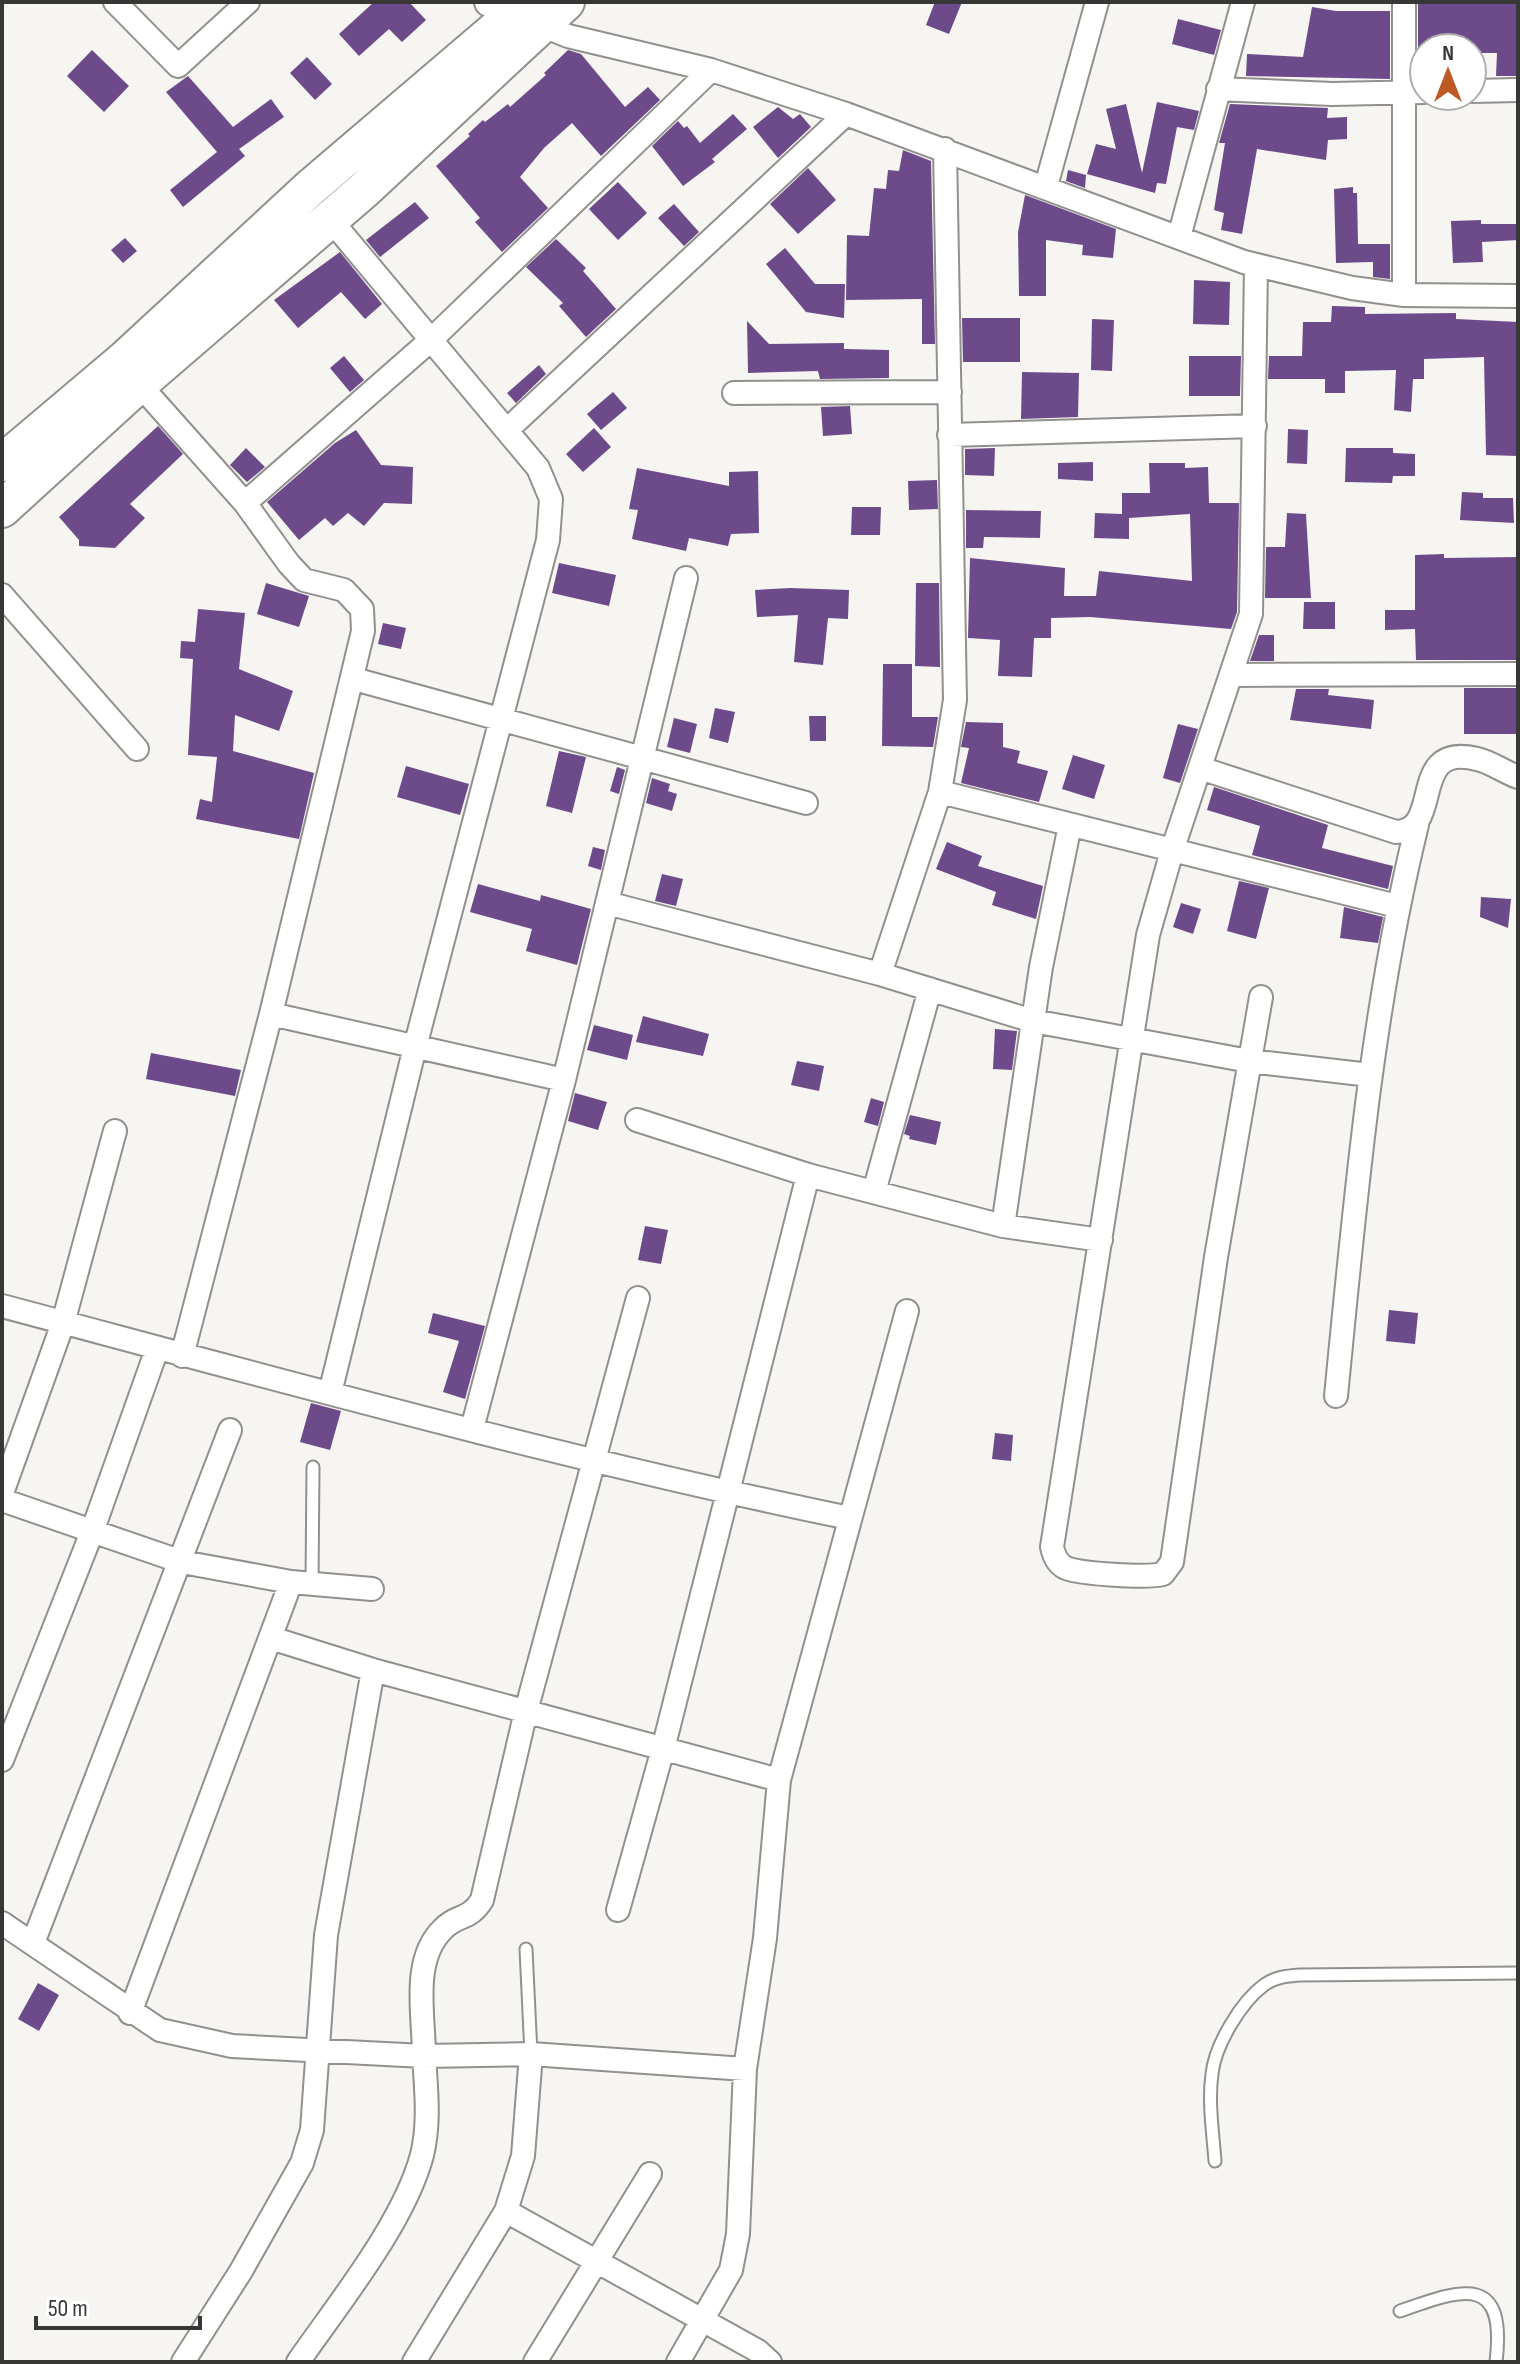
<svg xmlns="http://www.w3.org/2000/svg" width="1520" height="2364" font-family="'Sofia Sans Condensed',sans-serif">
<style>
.building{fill:#6d4a89}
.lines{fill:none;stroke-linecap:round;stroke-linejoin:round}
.service-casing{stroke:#91908d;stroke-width:15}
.minor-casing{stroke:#91908d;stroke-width:26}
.tertiary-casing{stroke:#91908d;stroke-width:32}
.trunk-casing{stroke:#91908d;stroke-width:40}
.service{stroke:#fff;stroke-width:11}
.minor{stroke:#fff;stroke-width:22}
.tertiary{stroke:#fff;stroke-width:28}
.trunk{stroke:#fff;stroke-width:36}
</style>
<rect width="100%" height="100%" fill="#f6f5f2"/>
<path class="building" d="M374,2H409L426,20L402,42L389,29L359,56L339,34Z
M935,2H962L949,34L926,25Z
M1418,2H1518L1516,76H1496L1497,53H1472V48H1424V78H1418Z
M1312,7L1336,11H1390V79L1246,76L1247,54L1303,57Z
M1178,19L1221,30L1214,55L1172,44Z
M92,50L129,86L104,112L67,76Z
M568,50L581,54L625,107L648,87L660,100L601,156L572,123L544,148L520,177L548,208L502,252L475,222L480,218L436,166L470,136L468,134L483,120L485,122L508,104L510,107L546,75L544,73Z
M307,57L332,84L315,100L290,73Z
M188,76L233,127L271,99L284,117L239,149L245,156L183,207L170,190L217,152L166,92Z
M1157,102L1199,111L1194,130L1177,127L1166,184L1157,183L1155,193L1087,174L1096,144L1116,149L1106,109L1126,104L1142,173Z
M1230,104L1328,108L1327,118L1347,117V139L1328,140L1326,160L1257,149L1242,234L1221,230L1224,213L1214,210L1225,143H1219Z
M778,107L793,119L800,114L811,127L778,158L753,127Z
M733,114L747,129L712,159L715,162L683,186L652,146L678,121L684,128L687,126L700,143Z
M903,150L931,161L935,344H922V299L846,300L847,235L869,236L874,188L886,189L888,170L899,171Z
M808,168L836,200L798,234L770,204Z
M1068,170L1086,175L1085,188L1066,181Z
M618,182L647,213L618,240L589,209Z
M1353,187V193H1357L1358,244H1390V279L1373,277V262L1336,263L1334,189Z
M1025,195L1116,229L1113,258L1082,255L1083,245L1046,240V296H1019L1018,232Z
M415,202L429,218L380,257L366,240Z
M674,204L699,232L684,246L658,218Z
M1481,220V224H1518V240L1482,242L1483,262L1453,263L1451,221Z
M125,238L137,251L123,263L111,250Z
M556,239L586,268L583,271L616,309L586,337L559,306L563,303L526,267Z
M785,248L815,284H845L844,318L806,312L766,264Z
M340,252L382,304L365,319L341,292L298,328L274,300Z
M1194,280L1230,282L1229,325L1193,324Z
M1332,306L1365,307V314L1456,313V319L1518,322V456L1486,455L1484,357L1424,359V379H1413L1411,412L1394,410L1396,370L1345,371V393H1325V379H1268L1269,356H1302L1303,322H1331Z
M962,318H1020V362H963Z
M1092,319L1114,320L1112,371L1091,370Z
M747,321L769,344L844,343V349L889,350V378L820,379L818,371L748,373Z
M344,356L364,380L350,392L330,368Z
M1189,356H1241L1240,396H1189Z
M539,365L546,374L516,403L507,393Z
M1022,372L1079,373L1078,417L1021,419Z
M613,392L627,408L601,430L587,414Z
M850,406L852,434L823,436L821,407Z
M158,426L183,454L130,504L145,518L115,548L79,546V540L59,517Z
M594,428L611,447L583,472L566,454Z
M1288,429L1308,430L1307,464L1287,463Z
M356,430L381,465L413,467L412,504L384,503L364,526L348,513L333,526L325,518L299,540L267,502L335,443Z
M246,448L265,467L247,482L230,465Z
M995,448L994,476L965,475V449Z
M1346,448H1393V453L1415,454V476H1393L1392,483L1345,482Z
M1093,462V481L1058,479V463Z
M1149,463H1185V468L1208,467L1209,503H1239L1237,612L1231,629L1090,617L1051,618V638H1034L1032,677L998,676L1000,640L968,638L970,558L1065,568L1064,596H1096L1099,571L1192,581L1190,514L1129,518V539L1094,538L1095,513L1122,514V493H1150Z
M637,468L729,486V472L758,471L759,533L731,534L728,546L689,538L686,551L632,539L638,510L629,509Z
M937,480L938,509L909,510L908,481Z
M1462,492L1483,493V498H1513L1514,523L1460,520Z
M852,507H881L880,535H851Z
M966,510L1041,511L1040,538L984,537L983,548H966Z
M1287,513L1306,514L1311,598H1265L1266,547H1285Z
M1444,554V558L1518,557V660H1416L1415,629L1385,630V610H1415V555Z
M559,563L616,575L609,606L552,593Z
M266,583L309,596L299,627L257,614Z
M916,583H939L940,667L915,666Z
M790,588L849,590L848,619L828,618L823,665L794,662L798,615L757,617L755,590Z
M1304,602H1335V629H1303Z
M198,609L245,613L239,669L293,691L279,731L235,715L233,751L314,773L299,839L196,819L200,799L212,802L217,757L188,755L193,659L180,658L181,641L195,642Z
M383,623L406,628L401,649L378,644Z
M1259,635H1274V661H1250Z
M883,664H912V717H938L933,747L882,746Z
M1464,688H1518V734H1464Z
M1296,689H1329L1328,695L1374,700L1371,729L1290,720Z
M715,708L735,712L728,743L709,738Z
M809,716H826V741H810Z
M674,718L697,724L690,753L667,747Z
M966,722L1003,723V747L1020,751L1017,763L1048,771L1039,802L961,783L969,748L961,747Z
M1178,724L1198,729L1180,783L1163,778Z
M559,751L586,757L572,813L546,806Z
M1073,755L1105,765L1094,799L1062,789Z
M406,766L469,784L460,815L397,797Z
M617,767L625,770L619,794L610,791Z
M652,778L670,784L668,791L677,794L672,811L646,803Z
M1214,787L1328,825L1322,848L1393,866L1388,889L1252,855L1260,826L1207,810Z
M947,842L982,856L978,866L1043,886L1036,919L992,905L996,892L936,869Z
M593,847L605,850L601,870L588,866Z
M662,874L683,879L676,906L655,901Z
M1239,881L1269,888L1256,939L1227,931Z
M478,884L540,901L541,895L591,909L577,965L526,951L532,929L470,912Z
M1481,897L1511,899L1508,928L1480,917Z
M1181,903L1201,909L1193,934L1173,927Z
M1344,907L1383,917L1378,943L1340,938Z
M643,1016L709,1034L703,1056L636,1042Z
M594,1025L633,1035L627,1060L587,1050Z
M995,1029L1017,1031L1012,1070L993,1069Z
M151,1053L241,1070L235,1096L146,1079Z
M797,1061L824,1066L819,1091L791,1085Z
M575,1093L607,1102L598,1130L568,1121Z
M871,1098L884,1102L878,1126L864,1122Z
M910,1115L941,1122L936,1145L909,1139L910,1136L904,1134Z
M645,1226L668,1230L661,1264L638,1260Z
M1389,1310L1418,1313L1415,1344L1386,1341Z
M433,1313L485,1326L465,1399L443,1392L459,1341L428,1333Z
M311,1403L341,1411L330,1450L300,1442Z
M995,1433L1013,1435L1011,1461L992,1459Z
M38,1983L59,1995L39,2031L18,2019Z"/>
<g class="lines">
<g class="service-casing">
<path id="service" d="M312,1584L313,1467
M526,1949L531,2054
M1215,2161C1213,2133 1208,2102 1212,2074C1215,2045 1241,2002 1264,1985C1275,1977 1287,1976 1300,1975L1518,1973
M1400,2311C1460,2290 1507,2271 1496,2362"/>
</g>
<g class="minor-casing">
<path id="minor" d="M115,2L178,66L248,2
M541,25L568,36L711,70L846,114L1244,262L1352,288L1404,295L1518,296
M1218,89L1332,94L1424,92
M1472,91L1518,90
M1046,186L1097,2
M330,219L538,468L551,499L548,540L415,1047L330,1393
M1179,237L1243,2
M1256,265L1251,614L1172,851L1148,935L1052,1547C1054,1556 1057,1564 1066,1568C1081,1574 1147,1578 1163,1574L1172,1562L1216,1257L1261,997
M1404,295V2
M139,384L245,503L289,564L304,580L344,590L362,609L363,631L271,1014L182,1356
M734,393L950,392
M507,430L846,114
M949,435L1255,426
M245,503L432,339L711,70
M2,595L137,749
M1233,675L1518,674
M354,679L806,803
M1200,768L1396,832C1445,831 1406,742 1477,759C1491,762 1504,772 1518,777
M940,792L1397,906
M607,903L880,974L1033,1021L1249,1061L1370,1075
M880,974L940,792L955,700L945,149
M271,1014L564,1080
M637,1120L808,1175L1003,1226L1101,1240
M874,1192L930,989
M1003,1226L1041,967L1070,825
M638,1298L526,1711L482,1900C469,1921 457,1914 443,1929C411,1960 424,2015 424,2056L531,2054L745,2069
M2,1306C283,1381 564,1459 849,1518
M1336,1396C1355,1204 1371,1013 1417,825
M472,1429L564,1080L686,578
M2,1493L63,1323L115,1131
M2,1500L182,1562L291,1582L372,1589
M271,1638L373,1670L779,1780
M2,1760L92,1532L157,1349
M618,1910L663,1749L808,1175
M2,1923L160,2030L232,2046L424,2056C426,2088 430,2123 422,2155C404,2223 338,2304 298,2362
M33,1943L230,1430
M130,2013L291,1582
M506,2211L758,2351L770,2362
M183,2362L241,2271L302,2163L312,2130L326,1935L373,1670
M414,2362L506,2211L523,2156L531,2054
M535,2362L650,2174
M678,2362L731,2270L738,2234L745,2069L765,1938L779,1780L907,1311"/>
</g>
<g class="tertiary-casing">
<path id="tertiary" d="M489,2L529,20"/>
</g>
<g class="trunk-casing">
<path id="trunk" d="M2,463L125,359L310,188L528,2
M2,509L139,384L364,190L566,2"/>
</g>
<use href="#service" class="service"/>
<use href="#minor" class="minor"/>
<use href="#tertiary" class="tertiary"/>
<use href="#trunk" class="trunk"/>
</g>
<rect width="1520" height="2364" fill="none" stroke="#373736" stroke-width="8"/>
<g transform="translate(1448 72)"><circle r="38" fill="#ffffff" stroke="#afafaf" stroke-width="2"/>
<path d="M0-6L14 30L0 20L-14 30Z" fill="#be5925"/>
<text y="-12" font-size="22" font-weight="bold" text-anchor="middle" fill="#373736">N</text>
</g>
<path d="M36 2316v12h164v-12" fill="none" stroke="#373736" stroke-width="4"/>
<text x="48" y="2316" font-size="24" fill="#373736" stroke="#ffffff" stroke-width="6" paint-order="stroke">50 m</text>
</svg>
